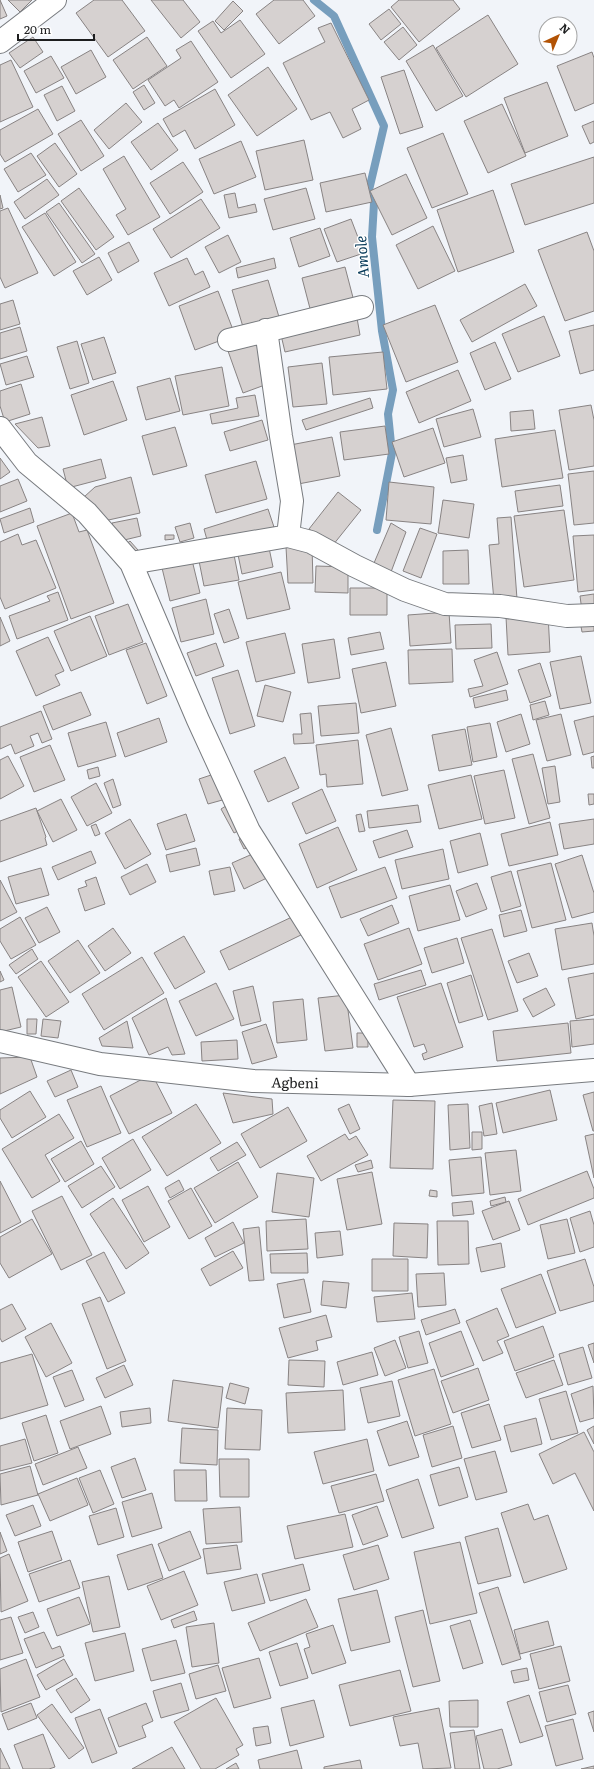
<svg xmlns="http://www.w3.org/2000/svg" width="594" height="1769" font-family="Literata,serif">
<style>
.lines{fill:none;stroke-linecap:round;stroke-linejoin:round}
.stream{stroke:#779ebd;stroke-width:8}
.building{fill:#d6d1d0;stroke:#888383}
.minor-casing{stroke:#787b7f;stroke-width:24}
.tertiary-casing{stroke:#787b7f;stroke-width:24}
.minor{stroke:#fff;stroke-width:22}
.tertiary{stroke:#fff;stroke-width:22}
.labels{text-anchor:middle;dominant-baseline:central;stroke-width:3;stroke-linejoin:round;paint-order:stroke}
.street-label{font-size:14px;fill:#1d1e1f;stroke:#fff}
.water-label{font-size:15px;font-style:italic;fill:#043756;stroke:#fff}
</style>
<rect width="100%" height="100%" fill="#f1f4f9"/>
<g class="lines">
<path class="stream" d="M314,0L334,16L384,126L369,190L374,203L372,237L382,331L393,390L388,414L392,453L377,530"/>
</g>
<path class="building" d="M0,0L7,16L0,19Z
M8,0H32L20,12Z
M94,0H122L145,31L108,57L76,13Z
M151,0H183L200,22L181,38Z
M274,0H303L315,16L279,44L256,14Z
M399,0H453L460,9L419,42L391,7Z
M233,1L243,11L224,30L215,21Z
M389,9L401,24L381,40L369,24Z
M488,15L518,64L466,97L436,48Z
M240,20L265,54L231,78L198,31L213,21L221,33Z
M331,23L369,100L352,109L361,129L343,138L330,112L311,120L283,63L325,42L318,28Z
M403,27L417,45L399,60L384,42Z
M33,37L43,52L20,68L9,53Z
M147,37L167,66L133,89L113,60Z
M191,41L218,82L179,108L174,100L165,106L148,80L181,58L176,50Z
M433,45L463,96L436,111L406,61Z
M91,50L106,77L76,94L61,67Z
M592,52L594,58V103L575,111L557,66Z
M51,56L64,78L36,93L24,71Z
M11,60L33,107L0,122V65Z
M268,67L297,109L257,136L228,95Z
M404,70L423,127L400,134L381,77Z
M547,82L568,136L525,153L504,98Z
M144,85L155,103L144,110L133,92Z
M62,86L75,111L57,121L44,95Z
M215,89L235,125L195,149L185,130L173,137L163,119Z
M126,103L142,122L109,149L94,130Z
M502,104L526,156L488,173L464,121Z
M38,109L53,134L5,162L0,154V130Z
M81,120L104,156L81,171L58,134Z
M594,121V142L590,144L582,126Z
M158,123L178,150L151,170L131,142Z
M443,133L468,194L432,208L407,148Z
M304,140L313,180L265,190L256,151Z
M241,141L256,177L214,194L199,159Z
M55,143L77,174L59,187L37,156Z
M31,153L46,175L18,192L4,169Z
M124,156L160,217L128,235L116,215L126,209L103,169Z
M594,157V203L525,225L511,184Z
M183,162L203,192L170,214L150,183Z
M365,173L372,202L326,212L320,183Z
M406,174L427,218L392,235L370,191Z
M47,179L59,195L25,219L14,202Z
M79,188L114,237L96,250L61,201Z
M306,188L315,219L273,230L264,199Z
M493,190L514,252L458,272L437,210Z
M235,193L238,208L255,204L257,212L229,218L224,195Z
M0,195L3,208L0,209Z
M201,199L220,228L171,258L153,229Z
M59,203L95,254L82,263L46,212Z
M8,208L38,273L5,288L0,277V211Z
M45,213L76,262L54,276L22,227Z
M351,219L364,253L337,262L324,229Z
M433,226L455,271L418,289L396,245Z
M320,228L330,256L299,267L290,238Z
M587,232L594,251V311L565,321L538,250Z
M228,235L241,262L219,273L205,247Z
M129,242L139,261L118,273L108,253Z
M99,257L112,280L87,295L73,271Z
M187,258L195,275L203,271L210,287L169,306L154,273Z
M274,258L276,268L238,278L236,268Z
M345,267L356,309L313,320L302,278Z
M268,280L279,317L243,327L232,290Z
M525,284L537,306L472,342L460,320Z
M218,291L235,335L195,350L179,306Z
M13,300L20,324L0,330V304Z
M435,305L458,362L406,382L383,325Z
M544,316L560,356L518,372L502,334Z
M357,318L360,335L285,352L281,335Z
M594,325V370L580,374L569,331Z
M20,327L27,351L0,359V333Z
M104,337L116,373L93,380L81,344Z
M258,340L273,382L243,393L228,351Z
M77,341L89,383L70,389L57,347Z
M495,342L511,379L485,390L470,353Z
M383,352L387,389L333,395L329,357Z
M27,356L34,377L6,385L0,364Z
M322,363L327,404L293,407L288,367Z
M222,367L229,406L183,415L175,376Z
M458,370L471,401L419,423L406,392Z
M170,378L180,411L146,420L137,387Z
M113,381L127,420L84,435L71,395Z
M21,384L30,414L5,422L0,406V391Z
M255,395L259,416L212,424L210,414L238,408L236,398Z
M370,398L373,408L306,430L302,420Z
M591,405L594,420V466L569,470L559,410Z
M473,409L481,437L444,447L436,419Z
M533,410L535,429L511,431L510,412Z
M42,417L50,446L38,448L15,424Z
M262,420L268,440L230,451L224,432Z
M385,426L389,454L344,460L340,432Z
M175,427L187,466L153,475L142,436Z
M433,428L445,463L404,477L392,442Z
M555,430L563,478L502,487L495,439Z
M332,437L340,476L293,485L285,446Z
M463,455L467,480L451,483L446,458Z
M0,458L10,472L0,479Z
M101,459L106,478L68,488L63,469Z
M256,461L267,499L216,513L205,475Z
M594,471V523L574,525L568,474Z
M131,477L140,513L104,521L84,497L95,487Z
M18,479L27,501L0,512V486Z
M389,482L434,487L431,524L386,520Z
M560,485L563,506L518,512L515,491Z
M338,492L361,510L333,545L309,529Z
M443,500L474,504L469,538L438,533Z
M30,508L34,522L4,533L0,519Z
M268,509L274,527L209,547L204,529Z
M564,510L574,580L524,587L514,516Z
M72,513L79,532L87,530L114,603L71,619L37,526Z
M511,517L517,599L494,601L489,545L499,544L497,518Z
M137,518L141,536L116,542L112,523Z
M190,523L194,538L180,542L175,527Z
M391,523L406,532L391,572L374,563Z
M420,528L437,534L421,578L403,571Z
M18,534L22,545L36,540L56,588L5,609L0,597V542Z
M165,535H174V539L165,540Z
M594,535V590L578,592L573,536Z
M130,541L138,550L134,554L126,544Z
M268,543L273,567L242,574L237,550Z
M312,545L313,583H288L286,547Z
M233,550L239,580L204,586L198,556Z
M468,550L469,584H443V551Z
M192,560L200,593L170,601L162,568Z
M316,566L348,567V593L315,592Z
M281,572L290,609L247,619L238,582Z
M350,588H387V615H350Z
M58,592L68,620L17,639L9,616L50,601L47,596Z
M594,594V610L582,611L580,596Z
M206,599L214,634L181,642L172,608Z
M128,604L143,642L109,655L95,616Z
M229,609L239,638L224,643L214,614Z
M449,612L451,643L410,646L408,615Z
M548,614L550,652L508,655L506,617Z
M90,616L107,656L71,671L54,631Z
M0,617L10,641L0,646Z
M580,621L594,624V631L582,632Z
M491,624L492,648L456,649L455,625Z
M380,632L384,649L351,655L348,638Z
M285,633L295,673L256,682L246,642Z
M48,637L64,671L55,675L60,685L36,696L16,651Z
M334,639L340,678L308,683L302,644Z
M146,643L167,696L147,704L126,650Z
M216,643L224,666L196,676L187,653Z
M452,649L453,682L409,684L408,650Z
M497,652L508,684L470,697L468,689L483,686L474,660Z
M581,656L591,703L560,709L550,662Z
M386,662L396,706L361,713L352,669Z
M540,663L551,696L530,703L518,670Z
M238,670L255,726L230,734L212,678Z
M265,685L291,692L283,722L257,716Z
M506,690L508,700L475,708L473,698Z
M81,692L91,715L53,730L43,706Z
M545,701L549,715L533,720L530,705Z
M356,703L359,733L321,736L318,706Z
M41,711L52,739L42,743L38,733L30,736L34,746L15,754L11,744L0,749V727Z
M311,713L314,743L294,744L293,734H302L300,714Z
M521,714L530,744L506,752L497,722Z
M561,714L571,755L547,761L536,720Z
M594,716V752L583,755L574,721Z
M159,718L167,742L125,757L117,733Z
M106,722L116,756L78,767L68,733Z
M490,723L497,757L473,762L467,727Z
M391,728L408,790L382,796L366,735Z
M465,729L472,765L439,771L432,735Z
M358,740L363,784L327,787L326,774L320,775L316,745Z
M50,745L65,780L34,792L20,757Z
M533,754L550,818L529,824L512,759Z
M8,756L24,786L0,799V760Z
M594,756V768H592L591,757Z
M285,757L299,788L268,802L254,771Z
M555,766L560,802L548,804L542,768Z
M98,767L100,776L89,779L87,770Z
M504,770L515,818L485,824L474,776Z
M217,773L226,799L208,804L199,779Z
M471,775L482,819L439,829L428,785Z
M113,779L121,805L113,808L104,783Z
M96,783L112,813L87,826L71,797Z
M322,789L336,821L306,834L292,803Z
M588,794H594V804L589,805Z
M61,799L77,830L53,842L37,811Z
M229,804L242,829L234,833L221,809Z
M418,805L421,822L369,828L367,811Z
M36,808L46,837L45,838L47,845L0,862V821Z
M186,814L195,841L166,850L157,824Z
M361,814L365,831L359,832L356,815Z
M130,819L151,854L125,869L105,833Z
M594,819V844L564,849L559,824Z
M550,822L558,855L509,866L501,834Z
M96,824L100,834L95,836L91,826Z
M338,827L357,870L317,888L299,844Z
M407,830L413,847L379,858L373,841Z
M480,833L488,865L458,873L450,841Z
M247,834L253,845L244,849L239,839Z
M196,848L200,865L170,872L166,855Z
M443,849L449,879L402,889L395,860Z
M91,851L96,863L58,880L52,867Z
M257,852L269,877L244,889L232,863Z
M582,855L594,893V912L572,918L555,864Z
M551,863L566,920L532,928L517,871Z
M147,864L156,882L130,895L121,877Z
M230,867L235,891L214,895L209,871Z
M385,867L397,898L341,918L329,887Z
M41,868L49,895L16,904L8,877Z
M511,871L521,906L501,912L491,877Z
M96,877L105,904L85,911L78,889L87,886L85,881Z
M0,880L17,912L0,921Z
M477,883L487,909L466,917L456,891Z
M450,885L460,920L418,931L409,896Z
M392,905L399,923L368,936L360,919Z
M47,907L60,932L39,943L25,918Z
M521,910L527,931L504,937L499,915Z
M294,916L303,934L229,970L220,951Z
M20,917L36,945L11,959L0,941V929Z
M592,923L594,936V964L562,970L555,929Z
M113,928L131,953L105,971L88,946Z
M409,928L422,964L378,980L364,944Z
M492,929L518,1011L488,1020L461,938Z
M184,936L205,972L175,989L154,953Z
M457,938L464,963L432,973L424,948Z
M78,940L100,973L70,993L48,961Z
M32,949L38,959L16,974L9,965Z
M529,953L538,976L517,983L508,961Z
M142,957L164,993L104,1030L82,994Z
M41,961L69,1002L46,1017L18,977Z
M421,970L426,985L379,1000L374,984Z
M0,971L4,980L0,982Z
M594,973V1015L576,1019L568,978Z
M471,975L483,1016L459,1023L447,983Z
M216,983L234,1019L196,1036L179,1001Z
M441,983L463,1047L424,1060L422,1054L427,1052L424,1044L414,1047L397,997Z
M253,986L261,1021L241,1026L233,991Z
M12,987L21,1027L0,1032V990Z
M546,988L555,1005L533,1017L523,999Z
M346,995L353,1048L325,1051L318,998Z
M166,998L185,1054L172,1055L168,1047L149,1055L132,1018Z
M303,999L307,1040L277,1043L273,1002Z
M27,1019H37L36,1034H27Z
M43,1019L61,1021L58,1038L41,1036Z
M594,1019V1044L572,1047L570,1021Z
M127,1021L133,1048L102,1046L99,1038Z
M568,1023L571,1053L497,1061L493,1031Z
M266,1024L277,1057L252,1064L242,1032Z
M357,1033H368V1047H357Z
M237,1040L238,1059L202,1061L201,1042Z
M30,1057L37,1077L0,1094V1058Z
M71,1070L78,1087L55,1097L47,1081Z
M152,1074L172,1113L129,1134L110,1096Z
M101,1086L121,1133L87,1147L67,1100Z
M550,1090L557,1120L503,1133L496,1103Z
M30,1091L46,1117L12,1138L0,1118V1110Z
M594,1092V1131H593L583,1095Z
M223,1093L272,1099L273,1114L233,1123Z
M393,1100L435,1101L433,1169L390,1168Z
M492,1103L497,1134L484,1136L479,1106Z
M196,1104L221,1143L167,1176L142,1137Z
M349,1104L360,1129L350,1134L338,1109Z
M468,1104L470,1148L450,1150L448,1105Z
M288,1107L307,1141L260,1168L241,1134Z
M59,1114L74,1138L45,1155L60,1181L32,1198L2,1149Z
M472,1132H482V1149L472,1150Z
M345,1134L349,1140L356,1136L368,1155L321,1181L307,1156Z
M594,1134V1178L585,1136Z
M133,1139L151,1170L120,1189L102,1158Z
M81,1141L94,1164L65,1182L51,1159Z
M237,1142L246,1155L218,1171L210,1158Z
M516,1150L521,1191L490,1195L485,1153Z
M481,1157L484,1193L452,1196L449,1160Z
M371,1160L373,1168L358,1172L355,1165Z
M238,1162L258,1197L215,1223L194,1188Z
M101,1166L115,1187L82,1208L68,1186Z
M587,1171L594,1189V1198L528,1225L518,1199Z
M372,1172L382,1224L347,1230L337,1179Z
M277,1173L314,1178L309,1217L272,1212Z
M179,1180L184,1190L170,1198L165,1188Z
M0,1181L21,1222L0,1233Z
M148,1186L170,1227L144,1242L122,1200Z
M191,1188L212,1226L189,1239L168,1201Z
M430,1190L437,1191V1197L429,1196Z
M62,1196L92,1255L61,1270L32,1211Z
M505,1197L506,1202L491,1206L490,1201Z
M113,1198L149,1253L126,1269L90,1214Z
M472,1201L474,1214L453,1216L452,1203Z
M509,1201L520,1230L493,1240L482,1211Z
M590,1211L594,1225V1247L580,1252L570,1218Z
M32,1219L52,1254L9,1278L0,1263V1237Z
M306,1219L308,1249L267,1251L266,1221Z
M567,1219L575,1253L548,1259L540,1225Z
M437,1221H468L469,1264L438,1265Z
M233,1222L244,1243L215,1257L205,1238Z
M394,1223L428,1224L427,1258L393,1256Z
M259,1227L264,1280L249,1281L243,1229Z
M340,1231L343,1255L317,1258L315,1233Z
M501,1243L505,1267L481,1272L476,1248Z
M233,1251L243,1268L210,1286L201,1269Z
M104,1252L125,1293L108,1302L86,1261Z
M307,1253L308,1273H271L270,1254Z
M372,1259H408V1291H372Z
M585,1259L594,1287V1301L560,1311L547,1271Z
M444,1273L446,1305L418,1307L416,1274Z
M541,1274L556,1313L516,1328L501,1289Z
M304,1279L311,1312L284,1318L277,1284Z
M323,1281L349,1283L346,1308L321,1305Z
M412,1293L415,1319L377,1322L374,1297Z
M100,1297L126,1361L107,1369L82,1304Z
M12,1304L26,1329L2,1342L0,1338V1310Z
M497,1308L509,1336L497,1341L503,1353L483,1361L466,1321Z
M455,1309L460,1323L426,1335L421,1320Z
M326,1315L332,1337L316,1341L318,1350L288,1358L279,1328Z
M51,1323L72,1363L46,1377L25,1337Z
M543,1326L554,1357L515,1371L504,1341Z
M419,1331L428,1363L408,1368L399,1337Z
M461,1331L474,1365L441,1377L429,1343Z
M395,1340L406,1368L385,1376L374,1348Z
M594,1343V1363L588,1345Z
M583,1347L592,1378L568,1385L559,1354Z
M372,1352L378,1375L343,1385L337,1362Z
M32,1354L48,1405L0,1419V1363Z
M289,1360L325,1361L324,1387L288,1385Z
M554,1360L563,1385L526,1398L516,1373Z
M124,1365L133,1385L105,1398L96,1378Z
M478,1368L489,1400L453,1413L441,1381Z
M434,1369L451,1424L415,1436L398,1380Z
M72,1370L84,1400L65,1407L53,1377Z
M173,1380L223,1387L218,1428L168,1421Z
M392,1381L400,1416L368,1423L360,1388Z
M230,1383L249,1388L245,1404L226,1398Z
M593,1386L594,1418L580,1422L571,1394Z
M343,1390L345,1430L288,1433L286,1393Z
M566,1391L578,1433L551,1440L539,1399Z
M489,1404L501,1440L472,1448L461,1413Z
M101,1406L111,1434L70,1449L60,1421Z
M150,1408L151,1423L122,1427L120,1412Z
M227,1408L262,1410L260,1450L225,1449Z
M46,1415L58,1453L34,1461L22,1423Z
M536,1418L542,1444L511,1452L504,1426Z
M407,1421L419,1457L389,1466L377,1431Z
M453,1426L462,1458L432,1467L423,1435Z
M594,1426V1444L587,1430Z
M182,1428L218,1430L217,1465L180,1463Z
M584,1432L594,1452V1511L575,1473L553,1484L539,1454Z
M25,1439L32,1463L0,1471V1446Z
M367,1439L374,1471L323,1484L314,1452Z
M78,1447L87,1468L43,1485L35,1464Z
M495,1451L507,1492L476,1500L464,1459Z
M135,1458L146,1490L122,1498L111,1467Z
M219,1459H249V1497H220Z
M30,1466L38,1495L1,1505L0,1474Z
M459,1467L468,1497L439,1506L430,1475Z
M100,1470L114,1504L93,1513L79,1478Z
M174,1470H206L207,1501H175Z
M376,1474L384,1501L339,1513L331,1486Z
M77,1478L88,1505L50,1521L38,1494Z
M418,1479L434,1528L402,1538L386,1490Z
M152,1493L162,1528L132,1537L122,1502Z
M528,1504L534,1520L548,1515L567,1569L524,1583L501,1513Z
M33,1505L41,1526L15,1536L6,1515Z
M377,1506L388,1536L363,1545L352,1515Z
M240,1507L242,1542L206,1544L203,1509Z
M116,1508L124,1537L98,1545L89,1516Z
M345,1514L353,1547L295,1559L287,1526Z
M498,1528L511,1576L478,1584L465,1537Z
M52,1531L62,1560L28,1572L18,1542Z
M190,1531L201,1558L169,1571L158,1544Z
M0,1532L7,1551L0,1554Z
M460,1542L477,1613L430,1624L414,1552Z
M152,1544L163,1578L128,1590L117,1555Z
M237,1545L241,1569L207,1574L203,1549Z
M378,1545L389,1579L354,1590L343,1555Z
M9,1554L28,1601L1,1612L0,1558Z
M70,1560L80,1588L39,1602L29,1574Z
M303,1564L310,1590L270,1601L262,1574Z
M184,1571L198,1605L161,1620L147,1586Z
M257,1574L265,1603L232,1611L224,1582Z
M109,1576L120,1627L93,1632L82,1582Z
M498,1587L521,1659L502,1665L479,1593Z
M377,1590L390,1642L351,1651L338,1599Z
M79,1597L90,1624L57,1636L47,1609Z
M306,1599L318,1627L260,1651L248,1623Z
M423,1610L440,1681L413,1687L395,1617Z
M194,1611L197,1620L174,1628L171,1620Z
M33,1612L39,1627L25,1633L18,1617Z
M11,1617L23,1653L0,1660V1620Z
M470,1620L483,1663L463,1669L450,1626Z
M548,1621L554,1645L520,1654L514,1630Z
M214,1623L219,1663L192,1667L186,1627Z
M333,1625L346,1663L312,1674L304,1649L310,1647L306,1634Z
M44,1632L52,1649L60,1646L64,1656L36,1668L24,1639Z
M125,1633L134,1671L95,1681L85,1643Z
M176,1640L185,1673L151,1681L142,1649Z
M297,1643L308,1678L280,1686L269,1652Z
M561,1646L570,1681L539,1689L530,1654Z
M259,1658L271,1698L234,1708L222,1668Z
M26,1659L40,1697L1,1712L0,1669Z
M64,1659L73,1675L46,1690L37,1675Z
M218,1665L226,1691L196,1699L189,1674Z
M527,1668L529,1680L514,1683L511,1671Z
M400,1670L411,1711L350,1726L339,1685Z
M76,1678L90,1700L71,1713L56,1690Z
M181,1683L189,1710L161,1718L153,1691Z
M568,1685L576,1714L547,1722L539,1692Z
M529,1695L543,1736L520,1743L507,1702Z
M216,1698L243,1745L236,1749L239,1755L215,1769H201L174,1722Z
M314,1700L324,1737L290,1746L281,1708Z
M478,1700V1727H450L449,1701Z
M31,1703L37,1718L8,1730L2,1714Z
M146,1703L153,1721L142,1726L146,1737L119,1747L108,1718Z
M52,1704L84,1748L69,1759L37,1715Z
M439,1708L451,1768L423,1769L418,1743L400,1746L393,1717Z
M100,1709L117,1753L92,1763L75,1718Z
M594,1711V1732L588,1713Z
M573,1719L583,1759L556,1766L545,1726Z
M268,1726L271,1743L256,1746L253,1728Z
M502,1729L512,1765L497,1769H484L476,1736Z
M474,1730L480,1769H455L450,1733Z
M43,1734L55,1767L49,1769H23L14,1745Z
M172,1747L185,1769H132Z
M0,1748L10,1769H0Z
M297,1750L302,1769H260L258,1760Z
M360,1760L362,1769H324V1767Z
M236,1763L239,1769H226Z
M594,1766V1769H581Z"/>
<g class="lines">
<g class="minor-casing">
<path id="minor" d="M266,330L281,436L292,501L288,536
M229,340L362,307
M0,428L27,463L87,513L131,563L198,720L249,831L409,1085
M131,563L288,536L311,542L355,566L405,590L445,604L500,606L567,616L594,615"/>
</g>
<g class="tertiary-casing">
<path id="tertiary" d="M0,42L55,0
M0,1041L100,1064L253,1081L409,1085L594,1070"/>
</g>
<use href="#minor" class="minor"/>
<use href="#tertiary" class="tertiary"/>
</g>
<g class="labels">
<g class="street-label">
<text transform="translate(295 1082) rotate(1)">Agbeni</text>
</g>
<g class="water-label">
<text transform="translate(361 257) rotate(-94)">Amole</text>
</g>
</g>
<g transform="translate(558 36) rotate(44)"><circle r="19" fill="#ffffff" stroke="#a5a5a5"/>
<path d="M0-3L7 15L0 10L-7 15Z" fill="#b25305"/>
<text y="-6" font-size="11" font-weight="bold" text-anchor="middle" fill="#1d1e1f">N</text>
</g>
<path d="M18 34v6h76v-6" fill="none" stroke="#1d1e1f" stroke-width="2"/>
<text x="24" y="34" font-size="12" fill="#1d1e1f" stroke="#ffffff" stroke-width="3" paint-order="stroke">20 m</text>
</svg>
